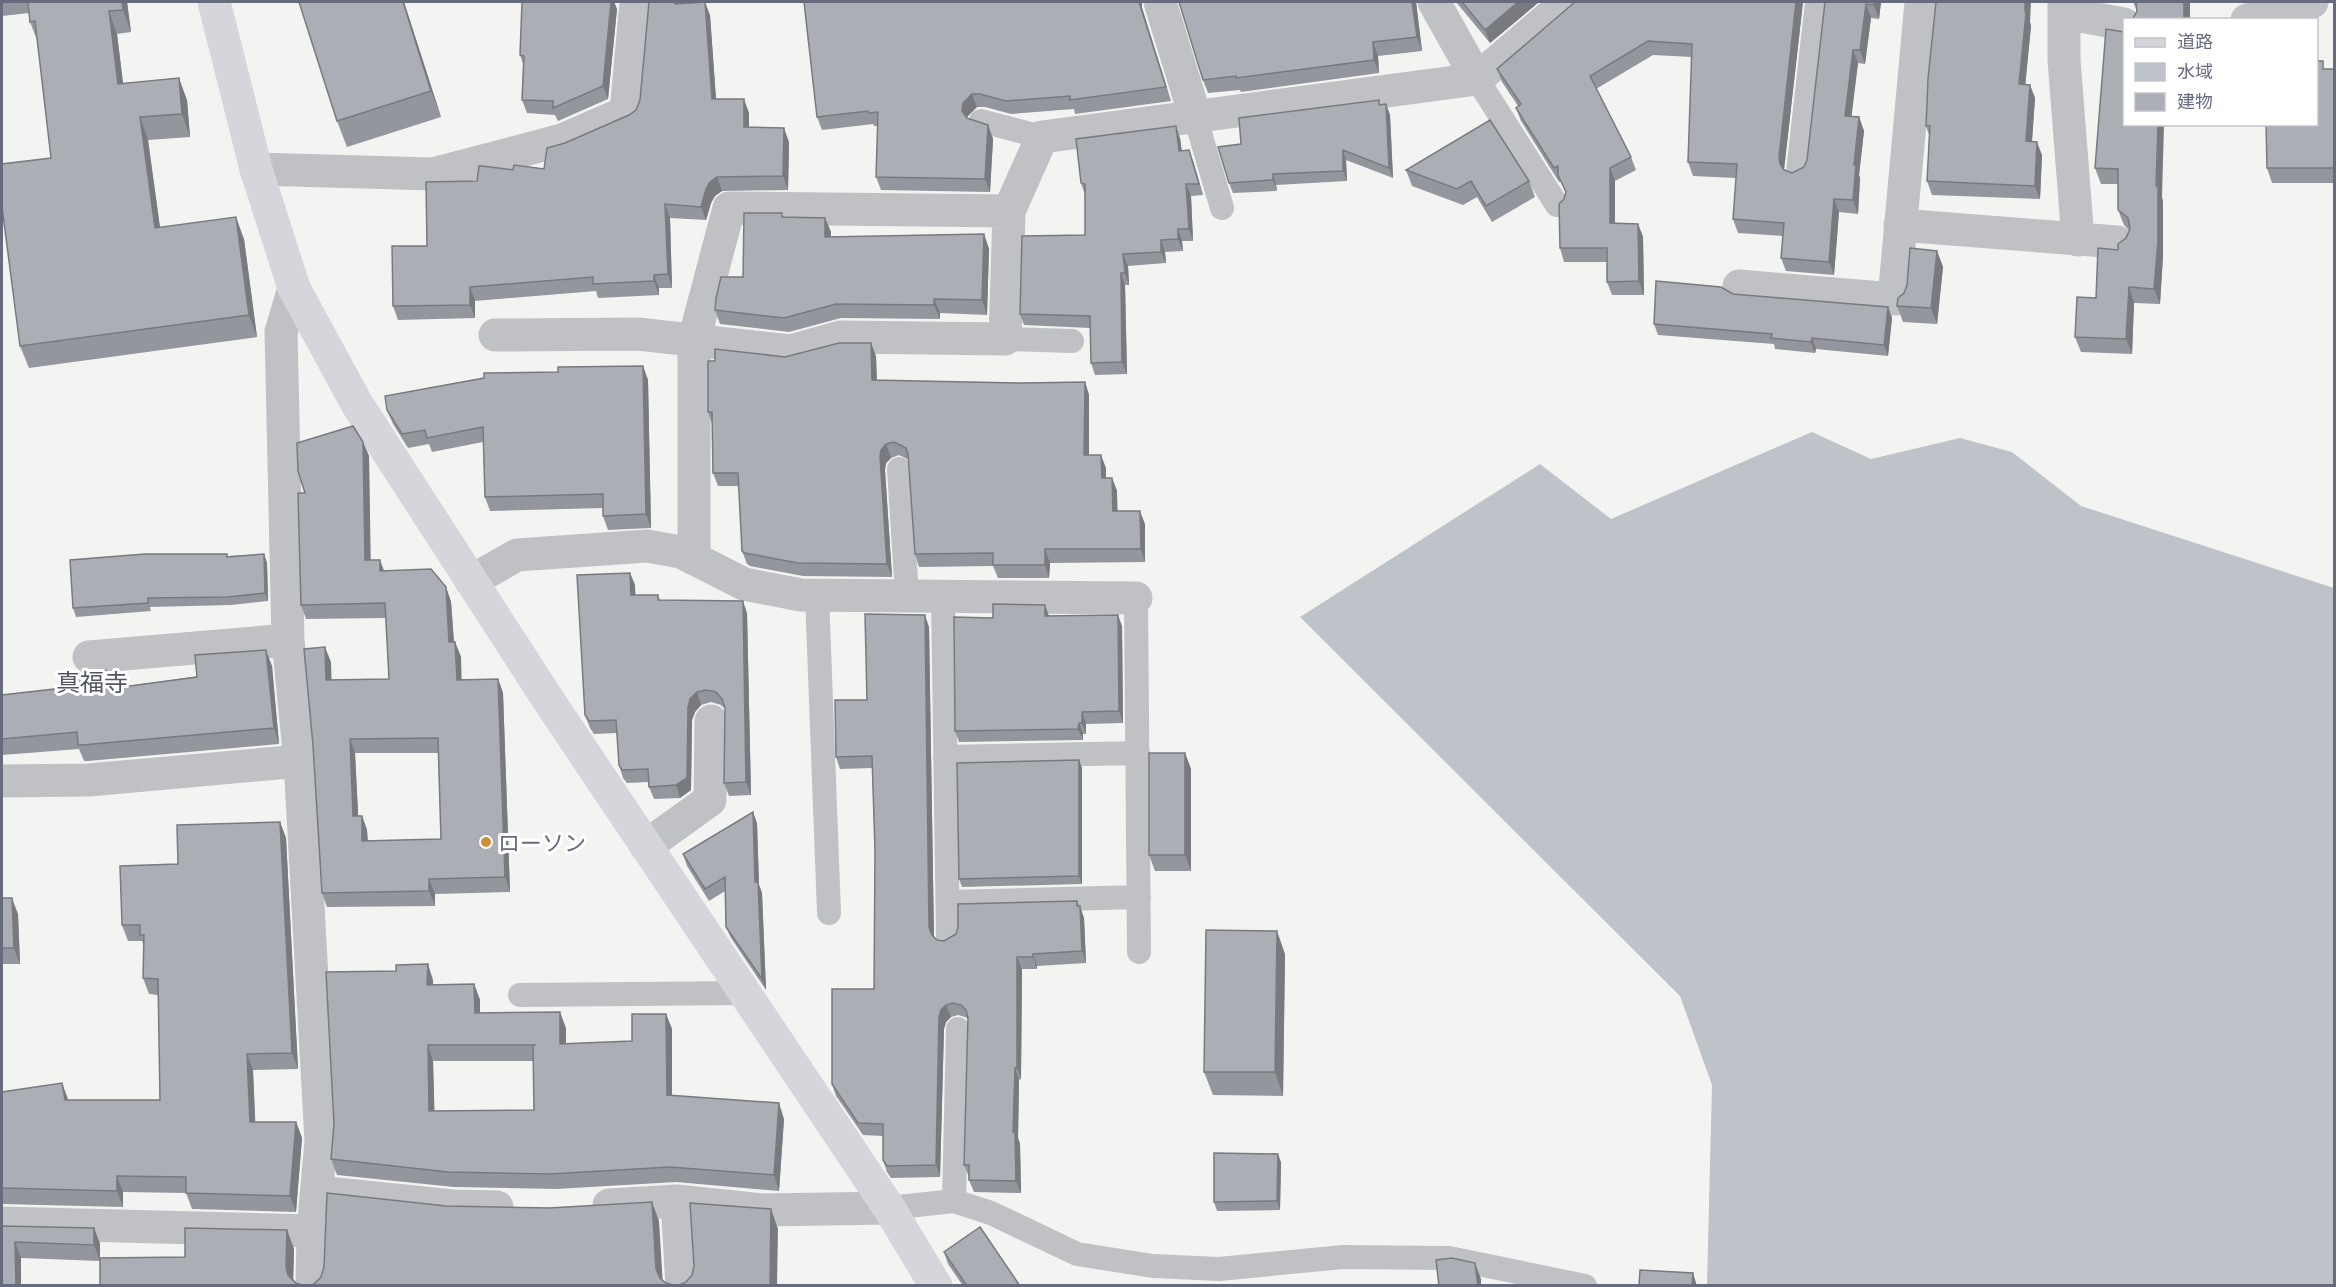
<svg xmlns="http://www.w3.org/2000/svg" width="2336" height="1287" font-family="Commissioner,'Noto Sans JP',sans-serif">
<style>
.water{fill:#bec2c9}
.lines{fill:none;stroke-linecap:round;stroke-linejoin:round}
.lane{stroke:#c0c1c5;stroke-width:24}
.street{stroke:#c0c1c5;stroke-width:33}
.secondary{stroke:#d5d5db;stroke-width:33}
.wall{fill:#93969c;fill-rule:evenodd}
.shaded-wall{fill:#787a7f}
.building{fill:#abaeb5;stroke:#787a7f;stroke-width:1.5;fill-rule:evenodd}
.poi-dot{fill:#cd8f38;stroke:#fff;stroke-width:2}
.labels{text-anchor:middle;dominant-baseline:central;stroke-width:6;stroke-linejoin:round;paint-order:stroke}
.poi-label{font-size:22px;fill:#676b7e;stroke:#fff;text-anchor:start}
.neighbourhood-label{font-size:24px;fill:#545764;stroke:#fff}
</style>
<rect width="100%" height="100%" fill="#f3f4f1"/>
<path class="water" d="M1812,432L1871,459L1960,438L2012,452L2081,506L2334,588V1285H1707L1712,1085L1680,996L1300,617L1540,464L1611,519Z"/>
<g class="lines">
<path class="lane" d="M1477,79L1557,205
M1195,116L1222,208
M981,121L1042,137
M1798,172L1817,2
M1005,339L1072,341
M899,469L907,596
M817,595L829,913
M943,596L948,939
M1136,598L1139,952
M945,757L1138,753
M948,902L1139,897
M520,995L745,993
M954,1201L958,1029
M889,1208L954,1201L991,1213L1077,1254L1153,1266L1219,1269L1343,1257L1449,1258L1585,1286"/>
<path class="street" d="M1160,2L1195,116
M1434,2L1477,79
M2064,2V60L2078,240
M2064,13L2124,24
M2247,20L2312,2
M256,169L433,174L562,140L626,112L636,2
M1009,211L1042,137L1477,79L1567,2
M1900,225L2117,242
M1739,286L1894,299L1921,2
M294,288L281,332L288,640L300,761L321,1141L313,1231L312,1286
M495,335L638,334L791,351L841,337L1005,339L1009,211L729,208L694,340V559
M471,581L517,555L647,546L681,552L744,584L801,595L1136,598
M89,657L288,640
M2,781L89,780L300,761
M646,846L710,800L711,721
M317,1192L453,1206L497,1207
M677,1201L682,1286
M609,1205L677,1201L763,1210L889,1208
M2,1223L313,1231"/>
<path class="secondary" d="M214,2L256,169L294,288L357,404L549,701L889,1208L936,1286"/>
</g>
<path class="wall" d="M2,2H127L131,32L117,34L123,84L187,100L190,137L148,140L160,227L244,239L257,337L29,368L20,346L51,158L37,40L30,22L29,13L2,16Z
M404,2L441,117L347,147L337,121Z
M611,2H614L617,9L608,99L558,121L555,115L527,113L522,100L523,64L520,55Z
M649,2H679V3L710,15L716,99L749,113V127L789,142L788,190L722,191L715,196L711,203L706,220L670,218L672,288H659V295L598,298L596,291L475,301V318L398,320L393,306L427,246L477,181L513,170L544,169L565,143L629,115L636,110L640,100Z
M804,2H1142V8L1171,101L1075,114L1074,109L1011,114L985,107H977L967,117V118L988,125L993,139L990,192L881,190L876,177L878,126H874L873,124L822,130L817,117Z
M1416,2L1422,51L1378,56L1379,73L1241,92L1240,90L1208,93L1203,80Z
M1456,2H1539L1490,43Z
M1575,2H1803L1784,169L1792,173L1804,167L1807,160L1825,2H1881L1879,19L1871,18L1865,64L1858,63L1851,116L1859,117L1864,131L1859,175L1860,178L1858,214L1839,212L1834,275L1786,271L1781,258L1783,236L1738,233L1733,219L1736,178L1693,176L1688,162L1692,57L1653,55L1596,89L1631,157L1636,170L1615,181V223L1638,224L1643,237L1644,295H1612L1607,282V262H1564L1560,248L1564,199L1566,194L1561,181L1559,182L1521,121L1516,108L1518,106L1502,82L1497,69Z
M2133,2H2190V20H2132L2137,11Z
M2030,22L2031,26L2025,85H2030L2035,98L2032,141L2042,155L2040,199L1932,195L1927,181L1929,135L1926,126Z
M2124,32L2163,202V256L2160,304L2134,303L2132,354L2081,352L2075,337L2096,298L2118,250L2126,238L2129,230L2124,225L2118,210V184H2101L2095,168Z
M2326,69H2334V183H2272L2267,168Z
M1386,104L1390,115L1393,178L1346,160L1347,181L1276,185L1277,191L1233,193L1229,183L1241,144L1381,105Z
M1180,138L1182,151L1193,161L1203,195L1191,196L1193,241H1182L1183,251L1165,252L1166,263L1128,266L1129,285H1125L1127,374L1095,375L1091,363L1090,328L1024,325L1020,314L1085,235V195L1081,183Z
M1406,170L1529,181L1535,197L1492,222L1477,197L1463,205L1412,186Z
M783,217L825,218L831,232L830,237L984,234L989,249L987,315L940,313V319L841,318L789,332L720,324L715,310L743,277Z
M1937,251L1943,267L1937,324L1903,322L1897,306L1904,293Z
M1733,294L1888,307L1892,318L1888,356L1816,349L1815,353L1775,349L1774,344L1658,335L1654,324Z
M876,356L877,380L1021,383L1085,382L1089,395V455L1106,468V478H1112L1117,491V511L1145,524V562L1050,563L1049,578H998L993,566L919,567L915,554L909,460L899,455L891,458L886,463L885,470L892,577L803,576L750,566L747,564L742,551L739,486H718L713,473L712,424L708,412L715,361L785,357Z
M643,366L648,380L651,528L608,530L603,516V508L490,511L485,497L483,442L432,452L429,444L408,448L393,424L387,410L558,372Z
M363,442L369,456L370,560H380L384,571L446,587L451,602L454,642H455L461,657V680L498,679L503,693L510,892L435,894V906L327,907L322,893L331,662V680L389,679L386,618L306,619L301,605L305,493ZM355,753H438L441,839L368,841L367,830L362,816H358Z
M264,554L267,563L268,601L231,605L150,607L151,611L76,617L73,608L228,556Z
M630,573L635,585V595H658L660,600L747,613L751,795L729,796L724,783L725,709L721,705L711,702L701,705L695,712L692,720L691,790L680,798L654,799L649,787V782L627,783L623,778L619,765L617,733L594,734L590,728L585,715Z
M1049,616L1122,626L1123,723L1086,724V734H1083V740L959,742L955,731L993,618Z
M929,627L934,937L937,940L944,941L1077,901L1084,918L1086,963L1037,966V969H1022L1021,1079L1019,1080L1018,1138L1020,1144L1021,1193L974,1192L969,1180V1177L964,1165L968,1019L965,1017L958,1015L951,1017L946,1022L944,1029L940,1177L891,1178L887,1172L883,1160V1136L863,1135L836,1096L832,1084L874,989L875,851L872,768L840,769L836,757L867,700Z
M272,666L279,744L88,761H84L79,749L2,755V695L112,686V688Z
M1185,753L1191,769V871H1155L1149,855Z
M1079,760L1082,768V884L962,887L959,879Z
M280,822L286,838L298,1069L253,1070L255,1122H296L302,1138L296,1212L192,1209L186,1193L123,1192V1207L2,1204V1092L68,1100H160L158,995L149,994L143,978L144,946L142,941H128L122,925L178,864Z
M757,823L759,885L762,893L766,990L731,938L726,927L725,891L709,901L687,866L683,854Z
M2,898L18,914L20,964H2Z
M1285,954L1283,1096L1213,1095L1204,1072Z
M396,971L433,980V985L474,984L480,1000V1013L566,1028V1044L632,1041L666,1014L672,1029V1096L784,1119L779,1191L676,1182L556,1189L454,1187L337,1175L331,1159ZM433,1061H533L534,1110L434,1111Z
M1281,1162L1280,1210L1217,1211L1214,1202Z
M2,1226L94,1228L100,1244V1258L185,1257L287,1230L294,1249L293,1281L100,1261L21,1258V1286H2Z
M944,1252L1020,1286H963L948,1264Z"/>
<path class="shaded-wall" d="M122,2H127L131,32L123,10Z
M403,2H404L441,117L431,91Z
M611,2H614L617,9L608,99L603,86Z
M705,2L710,15L717,113L712,99Z
M1139,2H1142V8L1171,101Z
M1412,2H1416L1422,51L1417,37Z
M1518,2H1539L1490,43L1485,30Z
M1796,2H1803L1784,170L1780,164L1779,157Z
M1874,2H1881L1879,19L1874,5Z
M2025,2H2031L2030,22L2031,26L2024,98L2019,84Z
M2184,2H2190V20H2184Z
M1866,4L1871,18L1865,64L1860,50Z
M109,11L117,34L126,107L118,84Z
M1373,42L1378,56L1379,73L1374,60Z
M1853,50L1858,63L1850,129L1845,116Z
M179,78L187,100L190,137L182,114Z
M2030,85L2035,98L2031,155L2026,141Z
M972,94L977,107L967,117V124L962,111L963,103Z
M744,99L749,113V141L744,127Z
M1386,104L1390,115L1393,178L1389,168Z
M140,117L148,140L163,250L155,228Z
M1859,117L1864,131L1859,175L1860,178L1858,214L1853,200L1854,165Z
M2158,124H2164L2162,197L2163,202V256L2160,304L2154,289Z
M988,125L993,139L990,192L985,179Z
M1176,126L1180,138L1183,163L1179,151Z
M784,128L789,142L788,190L783,176Z
M2037,142L2042,155L2040,199L2035,186Z
M1189,150L1193,161L1203,195L1199,184Z
M1343,150L1346,160L1347,181L1343,171Z
M1610,168L1615,181V237L1610,223Z
M1273,174L1276,185L1277,191L1273,180Z
M717,177L722,191L715,196L711,203L706,220L701,207L706,189L710,182Z
M1186,184L1191,196L1193,241L1189,229Z
M1834,199L1839,212L1834,275L1829,262Z
M665,204L670,218L672,288L668,274Z
M236,217L244,239L257,337L249,315Z
M825,218L831,232L830,251L825,237Z
M1638,224L1643,237L1644,295L1639,281Z
M1178,229L1182,241L1183,251L1178,239Z
M984,234L989,249L987,315L982,300Z
M1161,240L1165,252L1166,263L1161,252Z
M1937,251L1943,267L1937,324L1931,308Z
M1123,254L1128,266L1129,285L1125,273Z
M1121,273L1125,285L1127,374L1122,362Z
M654,275L659,288V295L654,281Z
M470,287L475,301V318L470,305Z
M2129,287L2134,303L2132,354L2126,339Z
M934,299L940,313V319L934,305Z
M1888,307L1892,318L1888,356L1884,345Z
M1812,338L1816,349L1815,353L1811,342Z
M871,343L876,356L877,393L872,380Z
M643,366L648,380L651,528L646,514Z
M1085,382L1089,395V468L1084,455Z
M363,442L369,456L371,575L365,560Z
M886,444L891,458L886,463L885,470L892,577L887,564L880,457L881,450Z
M1101,455L1106,468V491L1102,478Z
M1112,478L1117,491L1118,524L1113,511Z
M1140,511L1145,524V562L1141,549Z
M1045,549L1050,563L1049,578L1045,565Z
M264,554L267,563L268,601L265,593Z
M380,560L385,574L380,571Z
M630,573L635,585L636,608L631,595Z
M446,587L451,602L455,657L449,642Z
M743,601L747,613L751,795L746,782Z
M1045,605L1049,616H1045Z
M925,615L929,627L934,939L929,927Z
M1118,615L1122,626L1123,723L1119,711Z
M455,642L461,657L462,695L457,680Z
M325,647L331,662L332,695L326,680Z
M266,650L272,666L279,744L274,728Z
M106,670L112,686L114,705L108,689Z
M498,679L503,693L510,892L505,877Z
M697,692L701,705L695,712L692,720L691,790L680,798L676,785L688,707L690,699Z
M1082,712L1086,724V734L1082,723Z
M1079,723L1083,734V740L1078,729Z
M350,739L355,753L359,831L353,816Z
M1185,753L1191,769V871L1185,855Z
M1079,760L1082,768V884L1079,876Z
M753,812L757,823L759,885L762,893L766,990L762,979L755,882Z
M362,816L367,830L368,856L362,841Z
M280,822L286,838L298,1069L292,1053Z
M429,879L435,894V906L429,891Z
M12,898L18,914L20,964L14,948Z
M1077,901L1080,910V906L1084,918L1086,963L1082,951Z
M1277,931L1285,954L1283,1096L1275,1072Z
M1033,954L1037,966V969L1033,957Z
M1017,957L1022,969L1021,1079L1017,1068Z
M428,964L433,980V1001L427,985Z
M474,984L480,1000V1029L475,1013Z
M946,1005L951,1017L946,1022L944,1029L940,1177L936,1165L939,1017L941,1010Z
M560,1012L566,1028V1060L560,1044Z
M666,1014L672,1029V1111L667,1095Z
M428,1045L433,1061L435,1127L429,1111Z
M247,1054L253,1070L256,1138L250,1122Z
M1015,1068L1019,1080L1018,1138L1020,1144L1021,1193L1016,1181L1013,1132Z
M62,1083L68,1099L65,1100Z
M779,1103L784,1119L779,1191L774,1175Z
M296,1122L302,1138L296,1212L290,1196Z
M1278,1154L1281,1162L1280,1210L1277,1201Z
M117,1176L123,1192V1207L117,1191Z
M652,1202L659,1221L663,1286L656,1269Z
M771,1209L778,1229L777,1286H770Z
M94,1228L100,1244V1261L94,1245Z
M287,1230L294,1249L293,1286L288,1275L286,1267Z
M15,1242L21,1258V1286H16Z
M1475,1263L1481,1279V1286H1478Z
M1693,1273L1697,1286H1692Z"/>
<path class="building" d="M28,2H122L123,10L109,11L118,84L179,78L182,114L140,117L155,228L236,217L249,315L20,346L2,207V164L51,158L35,21L30,22Z
M299,2H403L431,91L337,121Z
M522,2H611L603,86L553,108V101L522,100L524,56L520,55Z
M649,2H675V4L705,2L712,99H744V127L784,128L783,176L717,177L710,182L706,189L701,207L665,204L668,274L654,275V281L593,284V277L470,287V305L393,306L392,246H427L426,182L477,181L479,166H482L513,170L514,165L544,169L547,148L565,143L629,115L636,110L640,100Z
M804,2H1139L1166,87L1070,100V96L1006,101L980,94H972L963,103L962,111L967,118L988,125L985,179L876,177L878,112L869,113L868,111L817,117Z
M1179,2H1412L1417,37L1373,42L1374,60L1236,78V76L1203,80Z
M1462,2H1518L1485,30Z
M1575,2H1796L1779,157L1780,164L1784,170L1792,173L1804,167L1807,160L1825,2H1874V5L1866,4L1860,50H1853L1845,116L1859,117L1854,165H1856L1853,200L1834,199L1829,262L1781,258L1784,223L1733,219L1737,164L1688,162L1692,44L1648,41L1590,76L1631,157L1610,168V223L1638,224L1639,281L1607,282V248H1560L1559,204L1564,199L1566,192L1558,175V166L1554,168L1516,108L1521,104L1497,69Z
M1936,2H2025V12L2026,13L2019,84L2030,85L2026,141L2037,142L2035,186L1927,181L1930,126H1926L1928,79Z
M2136,2H2184V20H2132L2137,11Z
M2106,29L2124,32V124H2158L2156,186L2158,187V241L2154,289L2129,287L2126,339L2075,337L2077,297L2096,298L2098,248L2118,250V244L2126,238L2130,229L2128,218L2118,210V169L2095,168Z
M2316,61H2323V69H2334V168H2267L2266,124H2316Z
M1379,100V105L1386,104L1389,168L1343,150V171L1273,174V180L1229,183L1218,147L1241,144L1239,118Z
M1490,120L1529,181L1486,206L1471,181L1457,189L1406,170Z
M1176,126L1179,151L1189,150L1199,184H1186L1189,229H1178V239L1161,240V252L1123,254L1125,273H1121L1122,362L1091,363L1090,316L1020,314L1022,236L1085,235V184L1081,183L1076,139Z
M744,213H782V217L825,218V237L984,234L982,300L934,299V305L836,304L784,318L715,310L716,298L721,277H743Z
M1910,248L1937,251L1931,308L1897,306L1898,298L1904,293L1907,285Z
M1656,281L1721,287L1733,294L1888,307L1884,345L1812,338L1811,342L1771,338L1772,334L1654,324Z
M839,343H871L872,380L1021,383L1085,382L1084,455H1101L1102,478H1112L1113,511H1140L1141,549H1045V565H993V553L915,554L908,454L906,448L894,442L886,444L881,450L880,457L887,564L798,563L745,553L742,551L738,473H713L712,412H708V361H715V349L785,357Z
M643,366L646,514L603,516V494L485,497L483,427L427,438L425,430L402,434L387,410L385,396L484,378V373L558,372V367Z
M353,426L363,442L365,560H380V571L431,569L446,587L449,642H455L457,680L498,679L505,877L429,879V891L322,893L313,745L304,649L325,647L326,680L389,679L385,603L301,605L298,493H305L298,471L297,443ZM438,738L441,839L362,841V816H353L350,739Z
M145,554H227V557L264,554L265,593L228,597L148,598V603L73,608L70,560Z
M630,573L631,595H658V600L743,601L746,782L724,783L725,708L722,699L716,692L706,690L697,692L690,699L688,707L687,778L676,785L649,787L648,769L622,770L619,765L616,720L589,721L585,715L577,575Z
M993,604L1045,605V616L1118,615L1119,711L1082,712V723H1079L1078,729L955,731L954,617L993,618Z
M865,614L925,615L929,927L932,935L937,940L944,941L956,934L958,927V904L1077,901V906H1080L1082,951L1033,954V957H1017V1068H1015L1013,1132H1015L1016,1181L969,1180V1165H964L968,1017L966,1010L961,1005L953,1003L946,1005L941,1010L939,1017L936,1165L887,1166L883,1160V1124L858,1123L832,1084V989H874L875,851L872,756L836,757L835,700H867Z
M266,650L274,728L82,745H78L77,732L2,739V695L72,687L71,673L106,670L108,689L197,677L195,655Z
M1149,753H1185V855H1149Z
M1079,760V876L959,879L957,763Z
M753,812L755,882H758L762,979L726,927L725,877L705,889L683,854Z
M280,822L292,1053L247,1054L250,1122H296L290,1196L186,1193V1177L117,1176V1191L2,1188V1092L62,1083L65,1100H160L158,979L143,978L144,935H140V925H122L120,866L178,864L177,825Z
M2,898H12L14,948H2Z
M1206,930L1277,931L1275,1072H1204Z
M428,964L427,985L474,984L475,1013L560,1012V1044L632,1041V1014H666L667,1095L779,1103L774,1175L670,1167L550,1174L448,1172L331,1159L334,1124L326,972L396,971V965ZM428,1045H536H533L534,1110L429,1111Z
M1214,1153L1278,1154L1277,1201L1214,1202Z
M327,1193L446,1206L549,1208L652,1202L656,1269L660,1278L666,1283L677,1286H306L314,1284L321,1277L324,1267Z
M690,1203L771,1209L770,1286H677L686,1282L692,1275L694,1266Z
M2,1226L94,1228V1245L15,1242L16,1286H2Z
M980,1227L1020,1286H967L944,1252Z
M185,1228L287,1230L286,1267L288,1275L296,1283L305,1286H100V1258L185,1257Z
M1452,1258L1475,1263L1478,1286H1439L1436,1260Z
M1640,1270L1693,1273L1692,1286H1639Z"/>
<circle class="poi-dot" cx="486" cy="842" r="6"/>
<g class="labels">
<g class="poi-label">
<text x="498" y="842">ローソン</text>
</g>
<g class="neighbourhood-label">
<text x="92" y="681">真福寺</text>
</g>
</g>
<rect width="2336" height="1287" fill="none" stroke="#676b7e" stroke-width="6"/>
<rect x="2123" y="18" width="195" height="108" fill="#ffffff" stroke="#c2c4cb" stroke-width="1.5"/>
<rect x="2135" y="38" width="30" height="9" fill="#d5d5db" stroke="#c2c4cb" stroke-width="1.5"/>
<text x="2177" y="48" font-size="18" fill="#676b7e">道路</text>
<rect x="2135" y="63" width="30" height="18" fill="#bec2c9" stroke="#c2c4cb" stroke-width="1.5"/>
<text x="2177" y="78" font-size="18" fill="#676b7e">水域</text>
<rect x="2135" y="93" width="30" height="18" fill="#abaeb5" stroke="#c2c4cb" stroke-width="1.5"/>
<text x="2177" y="108" font-size="18" fill="#676b7e">建物</text>
</svg>
